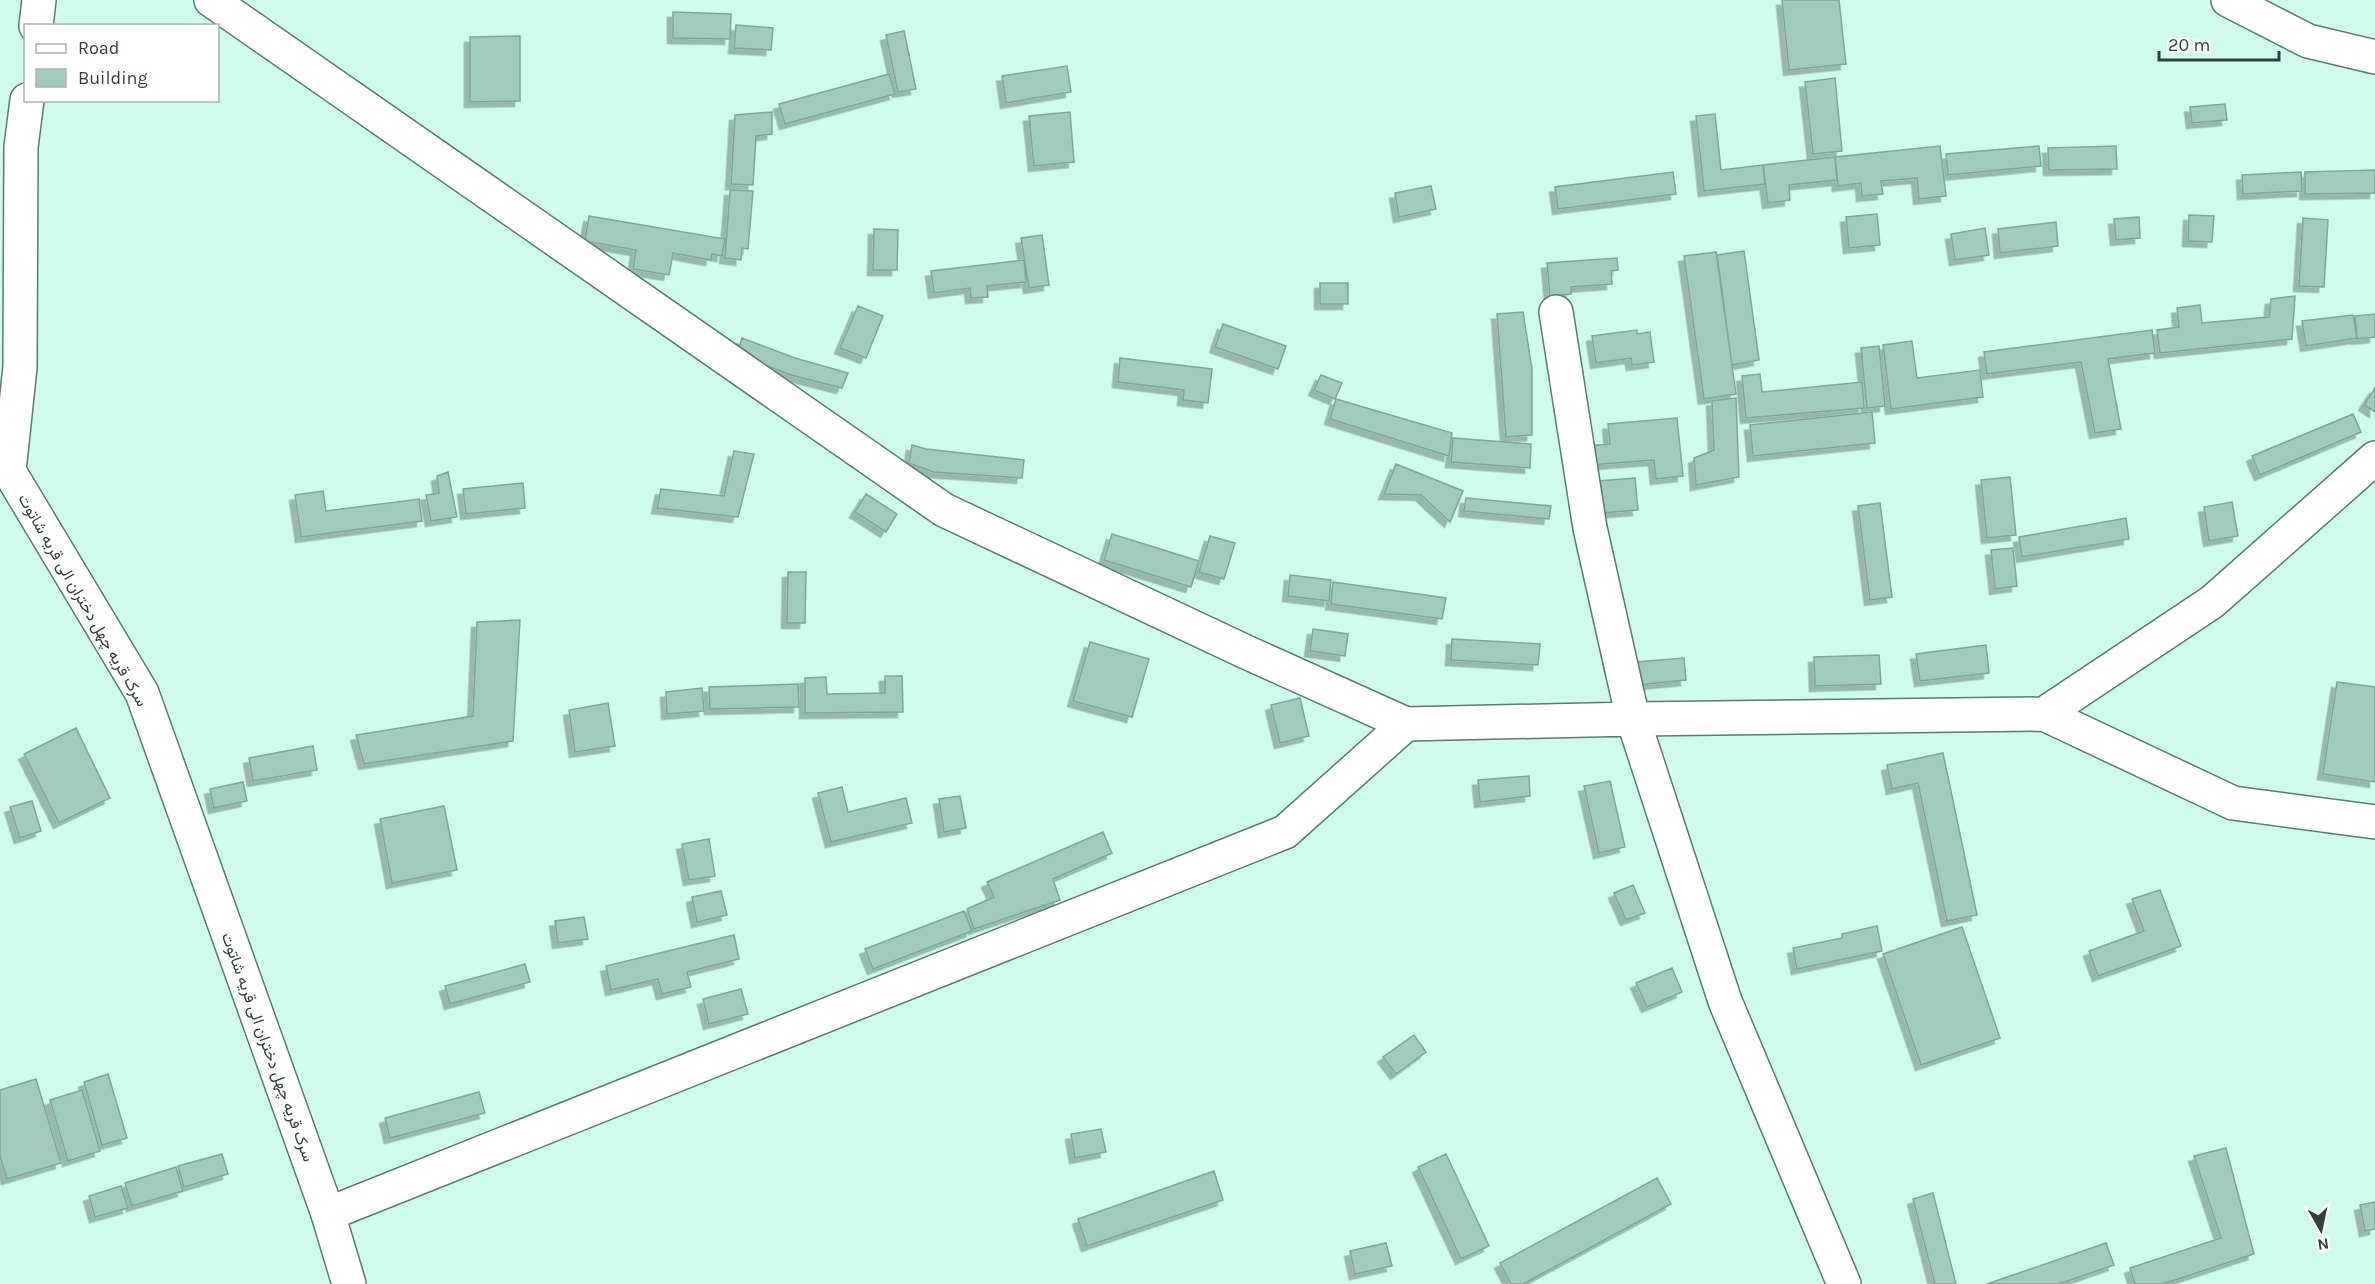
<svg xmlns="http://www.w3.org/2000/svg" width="2375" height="1284" font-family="Karla,Vazirmatn,sans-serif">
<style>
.building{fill:#a1cbbb;stroke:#7ea798;stroke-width:1.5;filter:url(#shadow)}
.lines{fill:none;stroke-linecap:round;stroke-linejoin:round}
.minor-casing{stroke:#567d70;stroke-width:36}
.tertiary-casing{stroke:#567d70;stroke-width:36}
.minor{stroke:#fff;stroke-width:33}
.tertiary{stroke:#fff;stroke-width:33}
.labels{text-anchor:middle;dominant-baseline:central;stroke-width:5;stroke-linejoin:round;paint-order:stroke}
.street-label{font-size:16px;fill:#2f403a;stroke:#fff}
</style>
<defs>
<filter id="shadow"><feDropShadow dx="-5.5" dy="5.5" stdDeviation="0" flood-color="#0004"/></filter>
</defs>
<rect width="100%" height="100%" fill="#cffbea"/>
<path class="building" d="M1782,0H1839L1846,64L1789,70Z
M673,12L731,14L730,39L673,38Z
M736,25L773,28L771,50L734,48Z
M904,31L916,89L898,92L886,35Z
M520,36V101L470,102V37Z
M1067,66L1071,92L1006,103L1002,76Z
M889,74L895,94L785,124L779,104Z
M1835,78L1842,151L1813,154L1805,82Z
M2225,104L2227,120L2192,123L2190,107Z
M772,112V134L756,136L753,185L731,184L735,115Z
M1070,112L1074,162L1034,166L1029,116Z
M1715,114L1721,170L1763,165L1765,184L1704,191L1696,116Z
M1940,146L1946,196L1919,199L1917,178L1881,181L1883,194L1862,196L1861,183L1838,186L1835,157Z
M2039,146L2041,166L1948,175L1946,154Z
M2116,146L2117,169L2049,170L2048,148Z
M1835,157L1837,180L1789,185L1790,200L1768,203L1763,165Z
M2375,170V193L2305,194V172Z
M1673,172L1676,194L1558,209L1555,187Z
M2301,172L2302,191L2243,194L2242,175Z
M1431,186L1436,209L1399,217L1395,193Z
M730,190L753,191L748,249L742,248L741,260L725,258Z
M1877,214L1880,245L1849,248L1846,217Z
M2189,215L2214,216L2212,242L2188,241Z
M589,216L725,239L722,256L712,254L711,260L673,253L669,275L633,269L636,250L585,241Z
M2139,217L2140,238L2116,240L2114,219Z
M2303,218L2328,220L2324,287L2299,286Z
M2056,222L2058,246L2000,253L1998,229Z
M1985,228L1989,255L1955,260L1951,234Z
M874,229L898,230L897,270H873Z
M1042,235L1049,285L1029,288L1021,238Z
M1744,251L1759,360L1732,365L1717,255Z
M1716,252L1736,394L1704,399L1684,256Z
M1617,258L1618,270L1611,271L1612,284L1571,287V294L1550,296L1547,263Z
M1024,260L1026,282L987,286L988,297L971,298L970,288L934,293L931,271Z
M1320,283H1348V304H1320Z
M2295,296L2292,339L2160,353L2157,330L2179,327L2177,308L2200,305L2202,323L2269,317L2271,299Z
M858,306L883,316L866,358L840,348Z
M1523,312L1532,369V435L1506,437L1497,314Z
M2375,314V337L2357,339L2355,316Z
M2353,315L2357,338L2306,346L2302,321Z
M1223,324L1286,346L1278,369L1215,347Z
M1637,330V334L1650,332L1654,362L1632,365L1631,358L1596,363L1592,336Z
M2152,330L2155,353L2108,359L2121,429L2095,433L2081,362L1987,374L1984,352Z
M742,338L795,358L848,373L842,388L791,375L737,354Z
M1912,341L1917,378L1980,370L1983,397L1891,409L1883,345Z
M1879,346L1885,406L1867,408L1861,348Z
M1120,358L1212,369L1208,403L1183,400L1184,390L1118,382Z
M1760,374L1762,392L1862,382L1864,408L1746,418L1742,376Z
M1321,375L1342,383L1335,399L1314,390Z
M2375,388V412L2364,405Z
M1736,398L1739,477L1696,485L1694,458L1714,450L1712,401Z
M1336,399L1452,433L1449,456L1330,419Z
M1872,412L1875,443L1753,456L1750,425Z
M2353,414L2361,432L2260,475L2252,456Z
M1677,418L1683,476L1656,479L1654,460L1589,465L1587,446L1610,444L1608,424Z
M1453,438L1531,444L1530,468L1451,462Z
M912,445L926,449L1024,460L1022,478L933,472L909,463Z
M734,451L754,454L738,517L657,508L661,489L724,496Z
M1396,464L1463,491L1450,522L1421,495L1384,494Z
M448,472L457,517L431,521L426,495L439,493L437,476Z
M2010,477L2016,535L1987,538L1981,480Z
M1635,478L1638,510L1601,513L1598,481Z
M523,483L525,508L466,514L463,489Z
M323,491L326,511L419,499L422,521L301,537L295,495Z
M866,494L897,514L886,532L855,512Z
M1466,498L1551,506L1549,519L1464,511Z
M2232,502L2238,536L2209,541L2204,507Z
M1880,503L1892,597L1870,600L1858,506Z
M2126,518L2129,539L2022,557L2019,537Z
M1112,534L1199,561L1191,587L1104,560Z
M1210,536L1235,543L1224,579L1199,572Z
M2013,548L2017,586L1995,589L1991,550Z
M788,572H806L805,623H787Z
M1290,575L1331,580L1329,601L1288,596Z
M1333,582L1446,598L1442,619L1331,604Z
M520,620L513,741L364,764L356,735L473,716L477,622Z
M1313,629L1348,634L1345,656L1310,651Z
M1452,639L1540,644L1538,665L1451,660Z
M1090,642L1149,659L1132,717L1073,701Z
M1986,645L1989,673L1920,681L1916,654Z
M1879,655L1881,684L1815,686L1814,657Z
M1684,658L1686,680L1638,685L1636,662Z
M885,676H902L903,712L805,713V678L826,677L827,694L885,693Z
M2337,682L2375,687V782L2323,774Z
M798,684L799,707L710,709L709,687Z
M702,688L704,711L667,714L666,692Z
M1300,698L1309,736L1280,743L1271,705Z
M608,703L615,746L575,752L569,710Z
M76,728L110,798L59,823L24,754Z
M313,746L317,770L253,781L249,758Z
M1943,753L1977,915L1947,921L1918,783L1892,789L1887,765Z
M1529,776L1530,796L1480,802L1478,780Z
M1610,781L1625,847L1599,853L1584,786Z
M243,782L247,801L214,808L210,789Z
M842,787L848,812L906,798L912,823L831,842L818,793Z
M960,796L966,828L944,832L939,799Z
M32,801L41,831L20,838L10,807Z
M444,806L457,870L392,883L380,819Z
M1103,832L1112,853L1053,879L1060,900L974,929L967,909L994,897L987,882Z
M709,839L715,876L689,880L682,844Z
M1633,885L1645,913L1626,920L1614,893Z
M2160,890L2181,946L2098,976L2089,951L2144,931L2132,899Z
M721,891L727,915L697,922L692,897Z
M964,911L972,931L873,969L865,949Z
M584,917L588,939L558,943L555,921Z
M1877,926L1882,951L1797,969L1793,948L1842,938V934Z
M1962,927L2000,1038L1921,1065L1883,954Z
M734,935L739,959L687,972L691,987L662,994L658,979L611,990L606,966Z
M525,964L530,982L450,1004L445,986Z
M1672,968L1682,992L1647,1007L1636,983Z
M741,989L748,1014L709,1024L703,999Z
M1414,1035L1426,1052L1396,1074L1383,1057Z
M108,1074L127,1138L102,1145L84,1082Z
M36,1079L61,1163L7,1179L0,1156V1090Z
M82,1090L100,1151L68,1161L50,1100Z
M479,1092L485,1113L390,1138L385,1118Z
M1101,1129L1106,1152L1075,1158L1071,1134Z
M2226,1148L2254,1254L2163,1284H2135L2130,1268L2221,1238L2194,1156Z
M222,1154L228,1174L184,1187L178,1166Z
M1446,1154L1489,1246L1461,1259L1418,1167Z
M176,1167L183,1191L132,1206L125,1183Z
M1214,1171L1223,1200L1087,1246L1078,1219Z
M1657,1178L1671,1204L1523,1284H1511L1500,1263Z
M121,1186L128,1208L95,1217L89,1196Z
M1933,1193L1956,1284H1935L1913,1199Z
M2375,1202V1229L2365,1231L2360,1205Z
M1386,1243L1392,1266L1355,1274L1350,1251Z
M2106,1243L2114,1265L2059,1284H1987Z"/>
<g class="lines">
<g class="minor-casing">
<path id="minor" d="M211,0L944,510L1246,652L1406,724L1633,719L2044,714L2233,803L2375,822
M2228,0L2308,41L2375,57
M1556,312L1590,528L1633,719L1725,1001L1844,1284
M2044,714L2212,602L2375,458
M328,1214L1285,832L1406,724"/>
</g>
<g class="tertiary-casing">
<path id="tertiary" d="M36,26L39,0
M27,100L21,147L20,367L9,471L142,693L328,1214L349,1284"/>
</g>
<use href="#minor" class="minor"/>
<use href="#tertiary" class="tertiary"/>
</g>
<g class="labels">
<g class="street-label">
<text transform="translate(83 600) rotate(60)">سرک قریه چهل دختران الی قریه شاتوت</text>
<text transform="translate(268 1047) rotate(70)">سرک قریه چهل دختران الی قریه شاتوت</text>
</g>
</g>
<rect x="24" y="24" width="195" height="78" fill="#ffffff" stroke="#acb3b0" stroke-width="1.5"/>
<rect x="36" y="44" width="30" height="9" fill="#ffffff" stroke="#acb3b0" stroke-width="1.5"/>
<text x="78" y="54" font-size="18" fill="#2f403a">Road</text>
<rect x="36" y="69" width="30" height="18" fill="#a1cbbb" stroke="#acb3b0" stroke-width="1.5"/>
<text x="78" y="84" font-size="18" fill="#2f403a">Building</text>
<g transform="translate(2321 1230) rotate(171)" stroke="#ffffff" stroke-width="4.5" paint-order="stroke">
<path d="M0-4.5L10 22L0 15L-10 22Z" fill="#2f403a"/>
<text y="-9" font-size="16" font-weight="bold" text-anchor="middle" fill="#2f403a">N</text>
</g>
<path d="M2159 51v9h120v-9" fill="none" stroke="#2f403a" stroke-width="3"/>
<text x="2168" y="51" font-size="18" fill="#2f403a" stroke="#ffffff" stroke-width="4.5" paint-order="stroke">20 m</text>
</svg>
